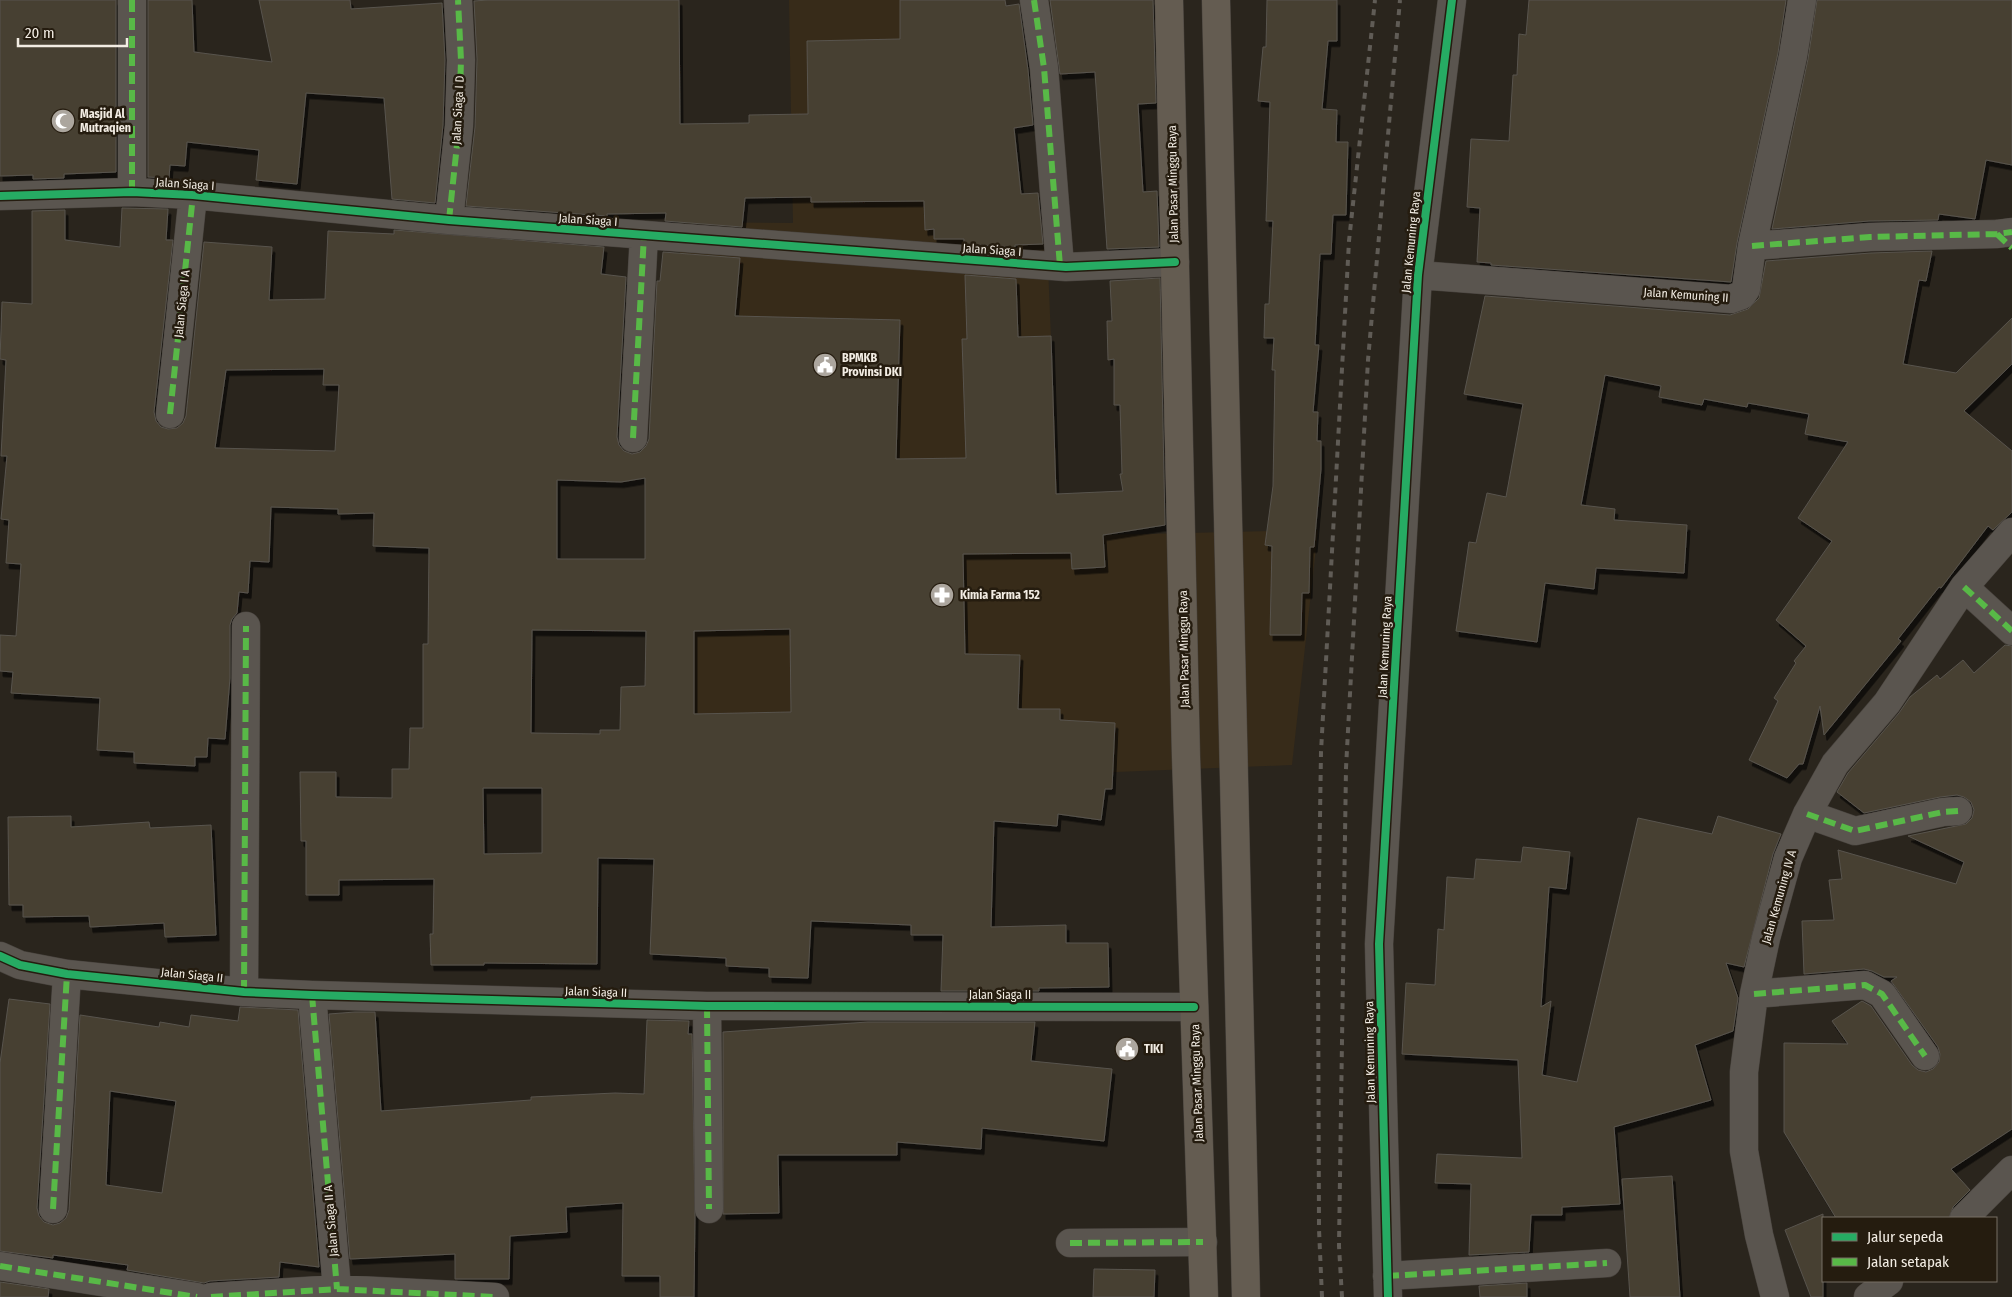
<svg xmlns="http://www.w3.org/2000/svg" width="2012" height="1297" font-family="'Fira Sans Condensed',sans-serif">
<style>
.built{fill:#372b19}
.building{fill:#473f32;stroke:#58544d;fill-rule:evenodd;filter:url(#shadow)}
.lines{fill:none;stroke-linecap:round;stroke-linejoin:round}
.minor-casing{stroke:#47423d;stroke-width:29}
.major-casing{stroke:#47423d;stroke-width:29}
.minor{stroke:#5a554f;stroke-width:28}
.major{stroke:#645c51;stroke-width:28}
.rail{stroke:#605c56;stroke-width:4;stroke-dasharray:6 6;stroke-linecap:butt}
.quiet{stroke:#58b947;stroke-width:6;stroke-dasharray:12 6;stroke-linecap:butt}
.cycleway-casing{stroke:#251c0f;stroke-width:11}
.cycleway{stroke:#26ab63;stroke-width:8}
.labels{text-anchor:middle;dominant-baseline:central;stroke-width:5;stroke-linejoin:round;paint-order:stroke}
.street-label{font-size:12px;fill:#f2ece3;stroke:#251c0f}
.poi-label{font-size:12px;font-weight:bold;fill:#f2ece3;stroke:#251c0f;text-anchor:start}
</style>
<defs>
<filter id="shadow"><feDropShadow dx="3" dy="5.5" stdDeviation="0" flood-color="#0009"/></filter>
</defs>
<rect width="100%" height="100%" fill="#2a251d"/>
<path class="built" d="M789,0H924L934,212L1046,216L1059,536L1318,530L1292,765L691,789L671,522L681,222L793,223Z"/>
<path class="building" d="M0,0H116V172L64,174V178L33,179V175L0,176Z
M148,0H192L194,52L272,62L259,0H350L351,9L442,3L445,60L443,125L435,203L392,199L384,98L306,93L297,184L256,180L259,150L187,142L185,166L170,165L169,178L148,177Z
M488,0H679L680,124L749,123V115L808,114L807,41L900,39V0H1005L1006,6L1019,4L1028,70L1033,125L1014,128L1021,194L1038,193L1043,244L1015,245V247L964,244V239H934V229L925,230L924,201L811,202V197L745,198L742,227L665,221L666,213L607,214V216L466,206L475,127L477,59L474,1Z
M1050,0H1153L1156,103L1138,104L1143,192L1157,191L1159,247L1107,249L1095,72L1060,74Z
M1267,0H1337V41H1328L1322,109L1337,110L1336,142H1348L1346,215H1333L1331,254H1320L1315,345H1319L1313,412H1318L1317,441H1321V469L1314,547H1310L1309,593H1302L1301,635H1270L1272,546L1265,545L1273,486L1275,370H1272L1274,338H1264L1265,304H1269L1273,221H1266L1270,102L1258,101L1263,47H1266Z
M1529,0H1786L1778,53L1737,243L1731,282L1491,265V263L1477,262L1480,208L1467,207L1471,139L1509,141L1513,75H1517L1519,34L1526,35Z
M1817,0H2012V165L1986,160L1975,219L1939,214L1938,220L1869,221L1772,229L1808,59Z
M122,208L168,209L166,240H173L154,412L156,421L161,427L168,429L177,428L183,423L186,416L204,242L272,247L269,300L325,299L328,231L394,234V230L604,247L601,274L626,277L617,437L619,445L624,451L632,454L640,452L646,446L649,439L657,281H660L663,252L740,258L735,316L900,320L896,459L966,458L962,339H967L965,275L1016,279L1018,337L1051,336L1056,494L1123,491L1120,474H1122L1120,405H1114V359L1108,360L1107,321H1112L1110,281L1160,278L1165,525L1103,535L1105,567L1072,569L1071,553L963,554L965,654L1020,655L1018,709H1060V720L1115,723L1112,789H1105L1101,820L1058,814L1057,826L994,821L991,927L1066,925V943H1108L1109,987L1039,988V991H941L943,935H911V925L811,921L808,978L769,977V968L726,966V958L650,954L654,859L598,858L597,964L484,963V965H431L430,934H433L434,879L339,880V895H306V841H301L300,772H336V797L392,798V769H409L410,728H423V644H428L429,548L373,546L374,513L338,514V509L271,507L269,562L250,561L248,593L239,592L237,613L232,619L230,625V678L225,739L208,738L207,757H195V766L134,763V752L97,750L100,698L11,693L13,672L0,671V635L16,636L21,564L6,563L9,520L1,519L7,456H1L6,360L0,359L2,302L32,304V211L65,210V240L120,247ZM324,369L323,385H339L335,451L215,448L226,370ZM645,478V559H557V480L621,482ZM790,629L791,712L694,714V631ZM532,630L646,631L645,686L621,687L620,730H600V734L531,733ZM483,788H542V853L484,854Z
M1932,251L1926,281L1919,280L1903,364L1956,373L2012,318V364L1964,411L2012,451V512L1993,530L1988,526L1941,588L1939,587L1898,639L1901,641L1824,735L1820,706L1803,764H1799L1787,778L1749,760L1778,701L1774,698L1796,663L1794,661L1806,646L1776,620L1832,541L1798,518L1848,442L1805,434L1809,414L1748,403L1747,407L1704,399L1702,405L1659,397L1661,386L1605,375L1581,505L1615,509L1614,520L1687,525L1684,573L1596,568L1594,589L1545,583L1537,642L1456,631L1469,542L1476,543L1487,493L1506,497L1523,404L1464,394L1485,296L1730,315L1748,309L1759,298L1766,261L1871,253Z
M2005,645L2012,646V1129L1951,1169L1970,1190L1953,1207L1949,1218H1836L1784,1132V1043L1848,1044L1832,1021L1862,1001L1871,1006L1912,1065L1918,1070L1926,1072L1933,1069L1939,1062L1940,1054L1938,1047L1891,981L1897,977H1884L1872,971L1864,969L1804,974L1802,921L1834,920L1829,880L1842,879L1838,850L1956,884L1964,862L1908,836L1966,824L1972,818L1974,810L1971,802L1964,797L1957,795L1940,797L1864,813L1837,792L1848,773L1899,713L1910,697L1937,675L1940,679L1963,660L1974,673Z
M71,816V827L149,822L150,828L211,825L216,935L165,937L164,923L90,927L89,916L23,917V905H9L8,817Z
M1718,816L1781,834L1773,854L1744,967L1726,963L1738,998L1733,1031L1695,1045L1711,1100L1614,1127L1620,1204L1562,1207V1215H1531L1529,1252L1469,1255L1471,1184L1435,1183L1437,1154L1522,1158L1518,1060L1402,1054L1406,983L1435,985L1438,929L1444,930L1447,877L1474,879L1476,859L1521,862L1523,847L1570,852L1566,889L1549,887L1541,1007L1551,1001L1542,1075L1577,1082L1638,818L1712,834Z
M9,999L50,1004L37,1208L39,1216L44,1222L53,1225L60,1223L66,1218L69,1210L80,1015L159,1027L160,1022L189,1027L191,1015L238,1021L240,1007L298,1010L319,1267L280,1262L279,1277L210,1281L204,1283L127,1270L128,1265L53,1255V1258L0,1251V1063ZM110,1091L176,1101L162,1193L106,1185Z
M355,1012H375L381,1111L531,1100V1097L615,1093L644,1094L647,1020L689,1021L688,1034H692L695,1214L694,1297H660V1276H622L623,1203L566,1207L567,1232L510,1236L509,1279H455V1254L350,1259L329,1014Z
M868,1022H1035L1031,1061L1112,1069L1104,1141L982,1128L981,1149L897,1142V1155H778L779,1213L723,1214V1032Z
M1672,1176L1680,1297H1630L1622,1179Z
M1823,1214V1297H1811L1785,1230Z
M1094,1269L1155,1270L1154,1297H1093Z
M0,1282L49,1289L48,1297H0Z
M1527,1283V1297H1480L1479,1286Z"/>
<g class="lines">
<g class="minor-casing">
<path id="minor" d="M1034,0L1044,68L1060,266
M132,192V0
M0,196L132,192L193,195L449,220L1066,267L1175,262
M449,220L459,126L461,60L458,0
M1752,246L1870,237L1997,234L2012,232
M1418,275L1731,299L1742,295L1746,289L1752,246L1793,56L1802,0
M170,414L193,195
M633,438L644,235
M1964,587L2012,631
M1807,814L1855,831L1943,812L1958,811
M0,956L20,965L67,974L244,992L312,995L707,1006L1194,1007
M244,992L246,626
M1754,994L1865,985L1882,994L1925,1056
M312,995L337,1289
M707,1006L709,1209
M53,1209L67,974
M1964,1218L2012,1170
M1070,1243L1203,1242
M0,1266L197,1297
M1387,1276L1607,1263
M211,1297L337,1289L495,1297
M1388,1297L1379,944L1418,275L1452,0
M1775,1297L1759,1235L1744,1151V1072L1754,994L1766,938L1788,858L1807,814L1835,764L1887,703L1964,587L2012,532
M1868,1297L1889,1281"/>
</g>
<g class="major-casing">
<path id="major" d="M1169,0L1186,757L1204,1297
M1216,0L1246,1297"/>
</g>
<use href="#minor" class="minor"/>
<use href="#major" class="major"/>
<path class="rail" d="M1322,1297L1319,1229L1318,948L1321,752L1349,241L1375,0
M1342,1297L1339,1246L1346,768L1368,360L1400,0"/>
<path class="quiet" d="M1034,0L1044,68L1060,266
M132,192V0
M449,220L459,126L461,60L458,0
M1997,234L2012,248
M1752,246L1870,237L1997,234L2012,232
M170,414L193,195
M633,438L644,235
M1964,587L2012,631
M1807,814L1855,831L1943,812L1958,811
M244,992L246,626
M1754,994L1865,985L1882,994L1925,1056
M312,995L337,1289
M707,1006L709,1209
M53,1209L67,974
M1070,1243L1203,1242
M0,1266L197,1297
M1387,1276L1607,1263
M211,1297L337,1289L495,1297"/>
<g class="cycleway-casing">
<path id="cycleway" d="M0,196L132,192L193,195L449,220L1066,267L1175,262
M0,956L20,965L67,974L244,992L312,995L707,1006L1194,1007
M1388,1297L1379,944L1418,275L1452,0"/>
</g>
<use href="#cycleway" class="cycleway"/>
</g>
<defs>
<g id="mosque-disc" transform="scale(1.25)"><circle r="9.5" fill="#aca69e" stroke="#251c0f"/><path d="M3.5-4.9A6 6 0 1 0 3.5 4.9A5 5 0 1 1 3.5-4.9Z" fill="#fff"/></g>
<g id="civic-disc" transform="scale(1.25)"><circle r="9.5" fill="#aca69e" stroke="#251c0f"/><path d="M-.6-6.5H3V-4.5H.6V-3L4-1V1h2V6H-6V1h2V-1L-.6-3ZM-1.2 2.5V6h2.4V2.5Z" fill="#fff"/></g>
<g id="pharmacy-disc" transform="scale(1.25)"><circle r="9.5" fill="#aca69e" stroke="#251c0f"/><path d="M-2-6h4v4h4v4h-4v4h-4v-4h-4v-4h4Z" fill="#fff"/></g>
</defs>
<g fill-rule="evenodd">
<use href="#mosque-disc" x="63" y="121"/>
<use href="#civic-disc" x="825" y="365"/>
<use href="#pharmacy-disc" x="942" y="595"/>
<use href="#civic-disc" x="1127" y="1049"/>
</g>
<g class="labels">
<g class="street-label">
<text transform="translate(458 110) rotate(-87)">Jalan Siaga I D</text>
<text transform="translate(185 184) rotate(4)">Jalan Siaga I</text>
<text transform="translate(1173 184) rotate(-91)">Jalan Pasar Minggu Raya</text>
<text transform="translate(588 220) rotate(4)">Jalan Siaga I</text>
<text transform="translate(1411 242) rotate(-84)">Jalan Kemuning Raya</text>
<text transform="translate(992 250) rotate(4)">Jalan Siaga I</text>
<text transform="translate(1686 295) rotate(4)">Jalan Kemuning II</text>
<text transform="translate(182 304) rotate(-84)">Jalan Siaga I A</text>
<text transform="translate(1385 647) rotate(-87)">Jalan Kemuning Raya</text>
<text transform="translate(1184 649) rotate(-91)">Jalan Pasar Minggu Raya</text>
<text transform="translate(1779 897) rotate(-74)">Jalan Kemuning IV A</text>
<text transform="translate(192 975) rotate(6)">Jalan Siaga II</text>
<text transform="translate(596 992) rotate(2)">Jalan Siaga II</text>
<text x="1000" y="995">Jalan Siaga II</text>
<text transform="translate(1370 1052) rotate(-91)">Jalan Kemuning Raya</text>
<text transform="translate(1197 1083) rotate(-92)">Jalan Pasar Minggu Raya</text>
<text transform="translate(331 1221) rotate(-95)">Jalan Siaga II A</text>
</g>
<g class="poi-label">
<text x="80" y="114">Masjid Al<tspan x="80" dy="14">Mutraqien</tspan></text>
<text x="842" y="358">BPMKB<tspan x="842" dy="14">Provinsi DKI</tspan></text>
<text x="960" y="595">Kimia Farma 152</text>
<text x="1144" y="1049">TIKI</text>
</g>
</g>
<rect x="1822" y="1217" width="175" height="65" fill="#251c0f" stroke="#776f64"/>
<rect x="1832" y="1233" width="25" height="8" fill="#26ab63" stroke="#776f64"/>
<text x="1867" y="1242" font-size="15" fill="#f2ece3">Jalur sepeda</text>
<rect x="1832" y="1258" width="25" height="8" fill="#58b947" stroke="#776f64"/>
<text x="1867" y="1267" font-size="15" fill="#f2ece3">Jalan setapak</text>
<path d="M18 38v8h109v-8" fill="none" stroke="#f2ece3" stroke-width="2.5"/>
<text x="25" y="38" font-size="15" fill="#f2ece3" stroke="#251c0f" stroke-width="4" paint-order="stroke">20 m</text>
</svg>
